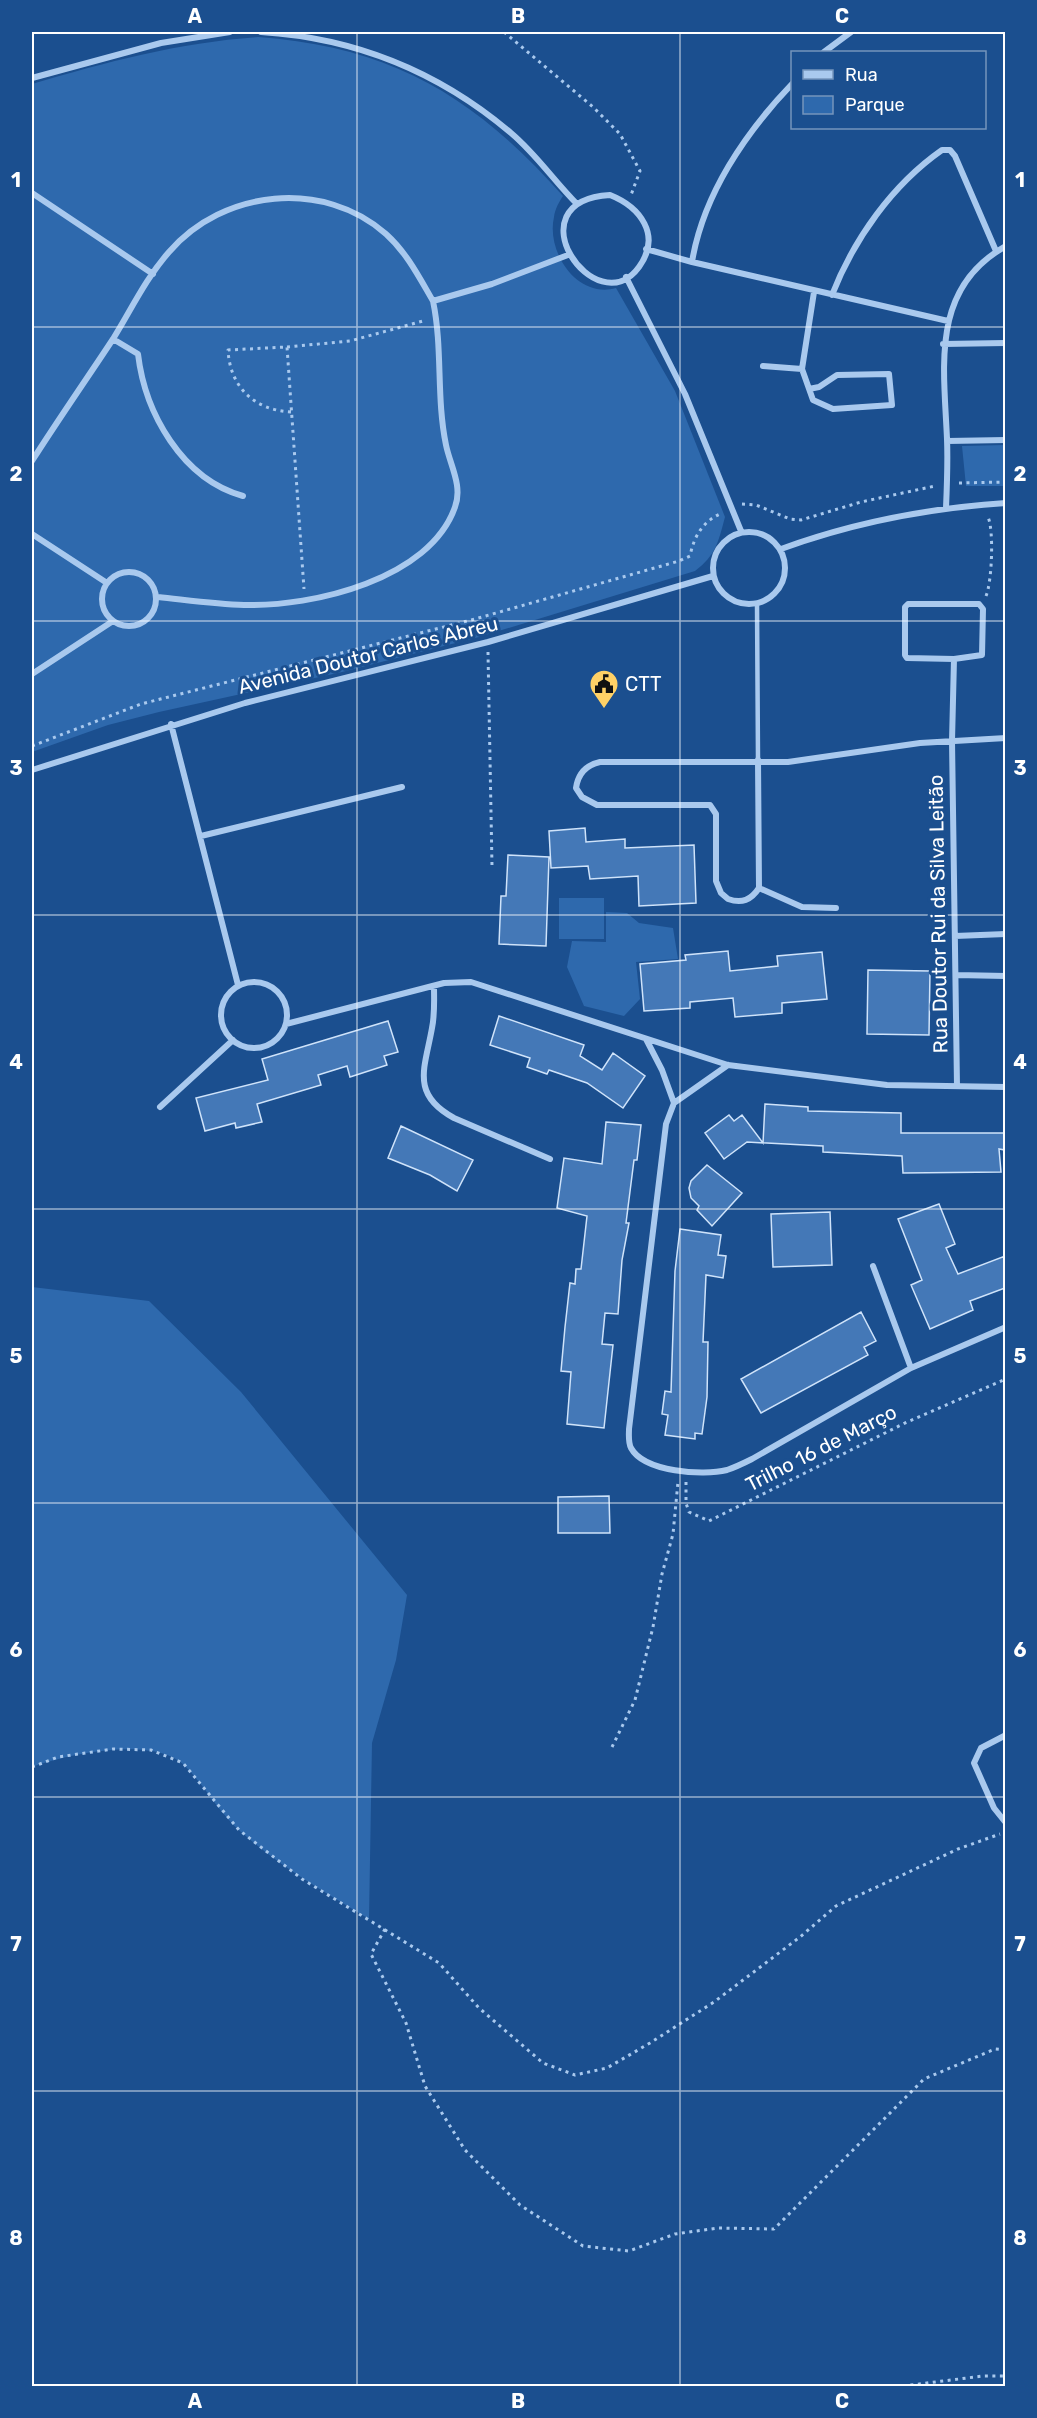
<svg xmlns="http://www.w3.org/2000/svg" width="1037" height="2418" font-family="Rubik,sans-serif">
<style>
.green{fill:#2e69ad}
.building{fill:#4478b7;stroke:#cfe3fa;stroke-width:1.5}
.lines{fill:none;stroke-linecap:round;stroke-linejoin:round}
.path{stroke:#a9c9ee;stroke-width:3;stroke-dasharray:3 4.5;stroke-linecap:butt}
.lane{stroke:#a9c9ee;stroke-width:4.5}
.street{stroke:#a9c9ee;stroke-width:6}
.grid{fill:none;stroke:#fff;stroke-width:1.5;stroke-opacity:0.55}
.labels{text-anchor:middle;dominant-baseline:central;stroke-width:6;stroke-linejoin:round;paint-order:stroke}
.street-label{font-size:20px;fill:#fff;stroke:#1b4f8f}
.poi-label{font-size:20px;fill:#fff;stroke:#1b4f8f;text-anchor:start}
.neatline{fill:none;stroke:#fff;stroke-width:2}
.grid-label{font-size:20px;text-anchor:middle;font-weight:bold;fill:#fff}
</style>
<rect width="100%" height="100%" fill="#1b4f8f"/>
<path class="green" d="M258,37C393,47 475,97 563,196C559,202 555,209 554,217C546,252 577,299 616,288L675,391L725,517C718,543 716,555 695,571L479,637L342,672L159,712L108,725L32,752V84C105,62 182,42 258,37Z
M1005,445V486H966L962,446Z
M559,898H604V939H559Z
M606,912L627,913L639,923L673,928L678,959L636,962L640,999L624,1016L584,1006L567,967L572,941L606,942Z
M32,1287L149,1301L241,1392L407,1595L396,1660L372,1743L369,1919C324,1892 280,1866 241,1832C219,1813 205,1786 185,1766C155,1735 67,1754 32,1767Z"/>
<path class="building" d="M585,828L586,842L625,839V848L694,845L696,903L639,906L638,876L590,879L588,866L551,868L549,831Z
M508,855L549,857L546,946L499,944L501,896H506Z
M728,951L730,971L778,966L777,956L822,952L827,999L782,1003V1013L735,1017L733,998L690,1002V1008L644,1011L640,964L686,960L685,955Z
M868,970L930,971L929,1035L867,1034Z
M499,1016L584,1045L580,1056L602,1070L613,1053L645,1076L623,1108L587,1083L549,1070L547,1074L527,1067L530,1058L490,1045Z
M388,1021L398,1052L384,1056L387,1065L350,1077L347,1066L318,1075L321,1085L257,1104L262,1122L236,1128L235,1123L205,1131L196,1098L268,1080L262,1059Z
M765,1104L808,1107V1111L901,1113V1133H1005V1150L999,1149L1001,1172L903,1173L902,1156L823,1152V1146L747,1142L724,1159L705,1133L729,1115L734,1121L742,1115L763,1143Z
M606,1122L641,1125L637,1160H634L626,1223H629L622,1260L618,1314L605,1313L602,1344L613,1345L604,1428L567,1424L571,1372L561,1371L565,1327L570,1283L575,1284L576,1269H581L587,1216L557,1208L564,1158L602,1164Z
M401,1126L473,1160L457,1191L430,1175L388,1158Z
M707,1165L742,1193L712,1226L697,1210L699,1206L691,1198L689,1188L691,1181Z
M939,1204L955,1244L946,1248L958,1274L1005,1256V1288L970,1301L973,1310L930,1329L911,1285L922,1280L898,1219Z
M830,1212L832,1265L773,1267L771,1214Z
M680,1229L721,1235L718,1255L726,1256L723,1278L706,1275L703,1342H708L707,1397L702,1434L695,1433V1439L665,1435L668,1415L662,1414L665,1391L671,1392L675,1271Z
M861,1312L876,1341L864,1347L868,1355L761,1413L741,1379Z
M609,1496L610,1533H558V1497Z"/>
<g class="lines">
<path class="path" d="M504,32L593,107L620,134L640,171L631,195
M287,347L350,341L423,321
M291,412C254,410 230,387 228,350L287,347L304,589
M959,483L1006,482
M742,504L756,505L790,519L801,520L861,502L935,486
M986,596C992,582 994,530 988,517
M488,652L492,866
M32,746L141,704L475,619L679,561L690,556C694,536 703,521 722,513
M686,1482V1503L689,1512L709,1521L905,1423L1006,1379
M612,1747L635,1700L653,1627L662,1574L673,1534L678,1482
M32,1767L58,1757L113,1749L151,1750L183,1763L239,1830L302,1879L439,1963L479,2008L543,2063L575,2075L607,2068L650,2043L714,2002L800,1937L836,1906L958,1849L1000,1834
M385,1929L371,1954L406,2023L425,2086L465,2150L520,2205L583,2246L629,2251L675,2234L718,2228L774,2229L924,2079L995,2049L1006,2050
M903,2386L983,2376H1006"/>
<path class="lane" d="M757,603L758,760"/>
<path class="street" d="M261,32C356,38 438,71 511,133C536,154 554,181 577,204
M824,52L851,32
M32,78L161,43L230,32
M792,84C745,133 703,195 692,262L948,321
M32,193L153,274
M610,195C640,207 662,235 639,267C596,326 510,201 610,195Z
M646,249L692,262
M626,277L685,394L741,531
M832,295C854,239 892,185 942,150H950L955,156L996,251
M113,339L138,354C145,413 182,479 243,496
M943,344L1006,343
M763,366L802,369
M809,389L819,387L837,375L889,374L892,405L833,409L813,400L802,369L814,292
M947,441L1006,440
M32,461C58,420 86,380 113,339C131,310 146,278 169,252C223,189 324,179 386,234C407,253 419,277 433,301
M946,508C947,485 948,462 947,439C944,367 930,288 1006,246
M713 568a36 36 0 1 1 72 0a36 36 0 1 1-72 0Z
M32,534L107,583
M781,549C852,523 930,508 1006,503
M102 599a27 27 0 1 1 54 0a27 27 0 1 1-54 0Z
M158,597C187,600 216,604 244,605C313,607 430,579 455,507C463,486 450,465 446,445C436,397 443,349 433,301L492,284L568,255
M954,659L907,658L905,655V607L908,604H979L983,609L982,655L954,659L952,741L957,1086
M32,674L113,621
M171,724L238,985
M758,760L759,888C751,900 742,904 728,899L721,893L716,881V814L710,805H597L582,797L576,788C578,774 586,765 600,762H788L920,743L1006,738
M32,770L245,703L488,642L713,576
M201,836L402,787
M759,888L802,907L836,908
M955,936L1006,934
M956,975L1006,976
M221 1015a33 33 0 1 1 66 0a33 33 0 1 1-66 0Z
M434,986C434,1000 435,1014 432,1028C425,1068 410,1094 454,1118L550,1159
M286,1024L444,983L471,982L728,1065L887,1085L1006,1087
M646,1039L662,1070L674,1103
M728,1065L674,1103L666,1124L629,1429C629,1435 628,1442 631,1448C644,1472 703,1476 727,1470C736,1467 744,1463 752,1459L911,1368L1006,1327
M160,1107L233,1040
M873,1266L911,1368
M1006,1735L981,1748L974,1763L994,1808L1006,1823"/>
</g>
<path class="grid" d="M357,32V2386M680,32V2386M32,327H1006M32,621H1006M32,915H1006M32,1209H1006M32,1503H1006M32,1797H1006M32,2091H1006"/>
<defs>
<g id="civic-pin" transform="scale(1.5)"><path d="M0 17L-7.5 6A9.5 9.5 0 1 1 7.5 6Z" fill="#ffd166" stroke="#1b4f8f"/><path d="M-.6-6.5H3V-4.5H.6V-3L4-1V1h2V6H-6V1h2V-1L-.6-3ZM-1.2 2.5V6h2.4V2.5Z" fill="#111"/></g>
</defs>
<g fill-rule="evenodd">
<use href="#civic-pin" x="604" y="684"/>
</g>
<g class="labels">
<g class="street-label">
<text transform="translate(368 655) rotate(-14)">Avenida Doutor Carlos Abreu</text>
<text transform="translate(938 914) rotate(-91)">Rua Doutor Rui da Silva Leitão</text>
<text transform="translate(821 1448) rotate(-27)">Trilho 16 de Março</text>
</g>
<g class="poi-label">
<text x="625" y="684">CTT</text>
</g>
</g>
<rect width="1037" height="2418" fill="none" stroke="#1b4f8f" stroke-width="66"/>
<rect x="791" y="51" width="195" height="78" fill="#1b4f8f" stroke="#7695bc" stroke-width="1.5"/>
<rect x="803" y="70" width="30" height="9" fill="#a9c9ee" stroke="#7695bc" stroke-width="1.5"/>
<text x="845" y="81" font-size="18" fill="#ffffff">Rua</text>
<rect x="803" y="96" width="30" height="18" fill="#2e69ad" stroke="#7695bc" stroke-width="1.5"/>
<text x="845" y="111" font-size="18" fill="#ffffff">Parque</text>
<rect x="33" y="33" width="971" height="2352" class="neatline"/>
<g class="grid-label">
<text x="195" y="23">A</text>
<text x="518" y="23">B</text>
<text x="842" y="23">C</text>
<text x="16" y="187">1</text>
<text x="1020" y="187">1</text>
<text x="16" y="481">2</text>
<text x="1020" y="481">2</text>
<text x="16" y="775">3</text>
<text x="1020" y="775">3</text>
<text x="16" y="1069">4</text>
<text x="1020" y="1069">4</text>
<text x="16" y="1363">5</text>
<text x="1020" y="1363">5</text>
<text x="16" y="1657">6</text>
<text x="1020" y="1657">6</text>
<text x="16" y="1951">7</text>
<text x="1020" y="1951">7</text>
<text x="16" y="2245">8</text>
<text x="1020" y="2245">8</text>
<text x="195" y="2408">A</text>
<text x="518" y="2408">B</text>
<text x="842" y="2408">C</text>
</g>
</svg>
